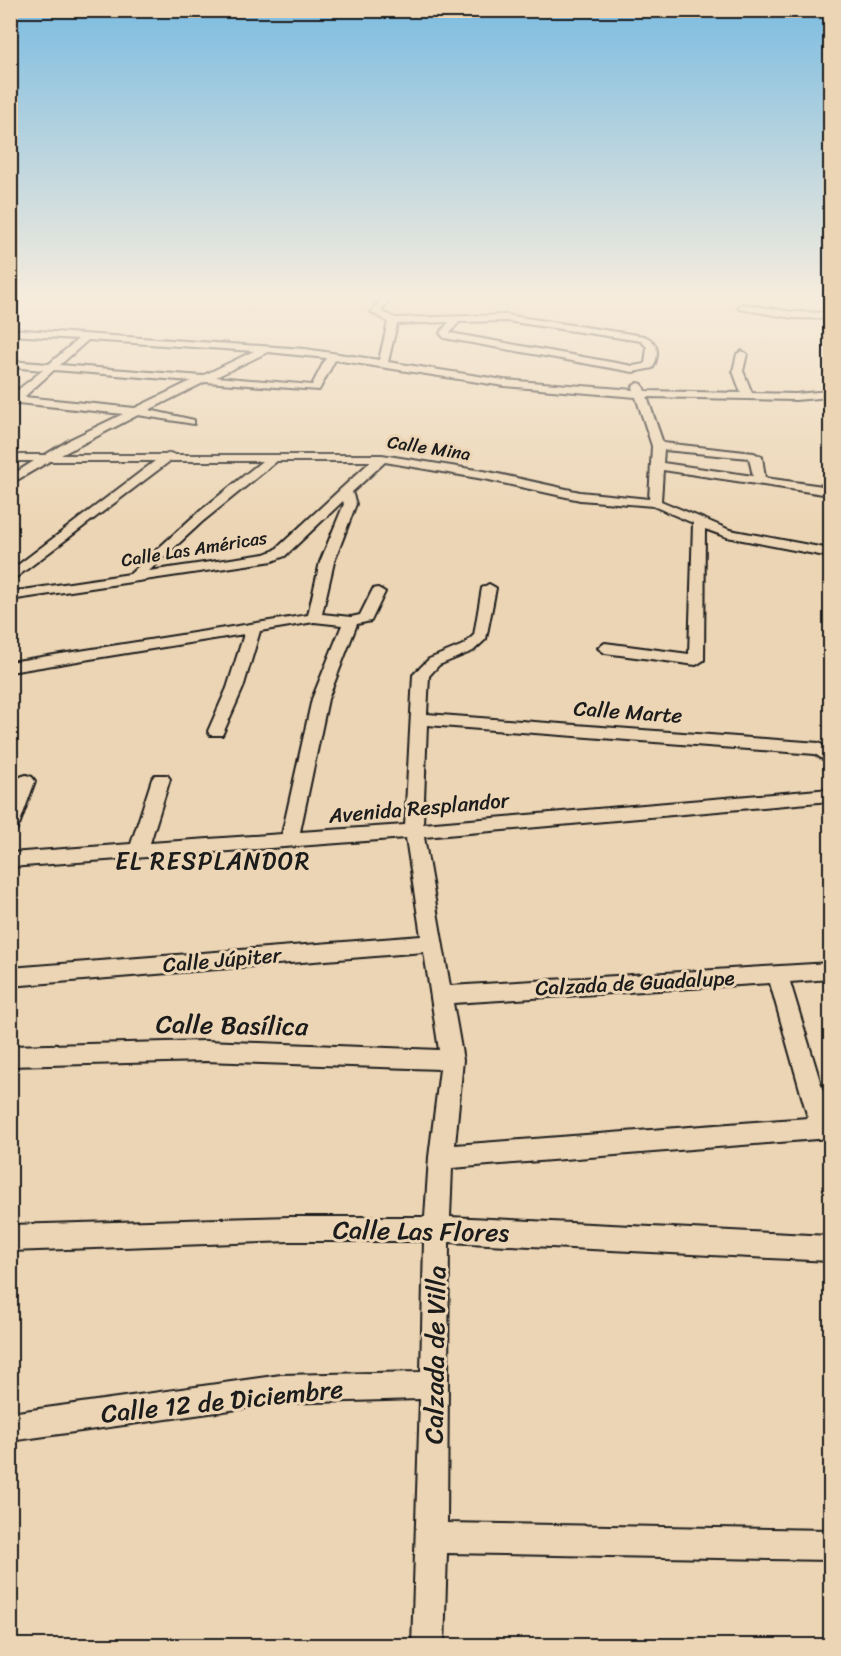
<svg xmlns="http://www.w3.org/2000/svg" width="841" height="1656" font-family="Sriracha,sans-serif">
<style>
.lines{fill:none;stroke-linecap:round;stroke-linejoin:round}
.minor-casing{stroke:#1c1c1c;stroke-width:4}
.minor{fill:#ecd5b4;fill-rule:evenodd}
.labels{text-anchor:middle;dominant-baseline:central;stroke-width:6;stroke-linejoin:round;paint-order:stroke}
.far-street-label{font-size:18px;fill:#1c1c1c;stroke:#ecd5b4}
.street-label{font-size:21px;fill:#1c1c1c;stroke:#ecd5b4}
.quarter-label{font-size:24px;letter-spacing:1.5px;fill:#1c1c1c;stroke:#ecd5b4}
.near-street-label{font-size:26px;fill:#1c1c1c;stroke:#ecd5b4}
</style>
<rect width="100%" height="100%" fill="#ecd5b4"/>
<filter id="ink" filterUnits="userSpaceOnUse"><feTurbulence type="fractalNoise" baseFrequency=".0167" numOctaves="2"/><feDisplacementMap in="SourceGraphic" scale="12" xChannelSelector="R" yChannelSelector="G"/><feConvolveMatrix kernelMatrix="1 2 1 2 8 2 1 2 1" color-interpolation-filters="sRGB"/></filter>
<g filter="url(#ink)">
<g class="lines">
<g class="minor-casing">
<path id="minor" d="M382,298H391L381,311L395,318L506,315L644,336C660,342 659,355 653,368L633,372L444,338L440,333L449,322L397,324L388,362L504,380L634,390L633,386L638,383L642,384L645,391L741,393L733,371L737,354L742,351L747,354L743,371L752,393L795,394L830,391V397L795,400L647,397L663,443L754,453L762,457L765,478L830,487V495L663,470L661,501L730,530L830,549V557L727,537L705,529L704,660L696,665L605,653L598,648L605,643L689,654L693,523L653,506L580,500L489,480L385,462L352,492L356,504L334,562L322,614L351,617L360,615L373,589L378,588L385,592L371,621L357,624L328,699L300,832L405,825L413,675L429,659L463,645L474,635L482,588L489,584L496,588L486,639L473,651L439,665L429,676L427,714L819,743L830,750V764L815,754L427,725L423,824L830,789V801L424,837L450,986L830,963V979L790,982L830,1114V1138L452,1168L450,1217L830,1236V1261L449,1242L447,1523L830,1530V1560L447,1553L444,1646H412L420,1399L281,1403L10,1441V1413L281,1375L421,1372L424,1241H290L10,1251V1225L290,1217H425L429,1157L440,1069L205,1061L10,1066V1046L205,1041L439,1050L424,952L10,986V968L421,936L406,838L10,867V853L131,844L152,779L155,775H167L170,779L150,843L282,834L312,699L342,625L314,622L260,631L243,688L224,731L222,735H210L208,731L227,688L244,634L10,672V662L308,615L320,562L344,504L343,501L285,556L273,561L10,600V592L130,574L194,516L262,461H170L10,582V571L155,461H50L10,484V476L34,461H10V455H45L71,439L123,414L18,403L10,407V396L43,370L10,367V361L49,364L78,339L10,335V329L305,349L379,360L388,322L371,312ZM506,321L641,341L647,347L645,364L633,366L450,333L459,322ZM88,340L254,351L202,376L60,365ZM268,352L326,358L312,385L216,377ZM335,360L504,386L636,397L652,446L649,499L580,492L489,472L382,455H175L170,453L165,455H61L138,415L194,424V420L149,410L205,382L319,390ZM54,370L191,381L135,408L24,397ZM664,450L749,458L753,476L663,463ZM277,461H371L275,550L265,554L149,571L202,522ZM770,983L808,1118L455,1145L463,1060L453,1003Z
M742,304L793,312L830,313V319L793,318L739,309L738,307Z
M26,775L32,777L35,781L19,825L16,830L10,831V800L20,777Z"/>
</g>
<use href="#minor" class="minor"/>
</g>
</g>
<linearGradient id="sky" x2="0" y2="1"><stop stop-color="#7cbce1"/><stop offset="0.56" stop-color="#f6ecdd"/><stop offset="1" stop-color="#f6ecdd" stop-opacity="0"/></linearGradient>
<rect width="841" height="530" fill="url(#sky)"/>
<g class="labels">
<g class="far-street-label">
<text transform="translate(429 448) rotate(9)">Calle Mina</text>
<text transform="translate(194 549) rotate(-9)">Calle Las Américas</text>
</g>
<g class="street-label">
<text transform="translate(628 712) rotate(4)">Calle Marte</text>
<text transform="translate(419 808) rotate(-5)">Avenida Resplandor</text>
<text transform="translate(222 960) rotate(-5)">Calle Júpiter</text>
<text transform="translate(635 983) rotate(-3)">Calzada de Guadalupe</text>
</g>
<g class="quarter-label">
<text x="213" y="861">EL RESPLANDOR</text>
</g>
<g class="near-street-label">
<text transform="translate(232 1025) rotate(1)">Calle Basílica</text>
<text transform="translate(421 1231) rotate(1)">Calle Las Flores</text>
<text transform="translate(435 1355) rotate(-89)">Calzada de Villa</text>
<text transform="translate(222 1401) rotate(-6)">Calle 12 de Diciembre</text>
</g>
</g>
<rect width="841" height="1656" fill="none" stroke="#ecd5b4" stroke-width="36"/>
<rect x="18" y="18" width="805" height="1620" fill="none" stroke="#1c1c1c" stroke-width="2" filter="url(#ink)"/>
</svg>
